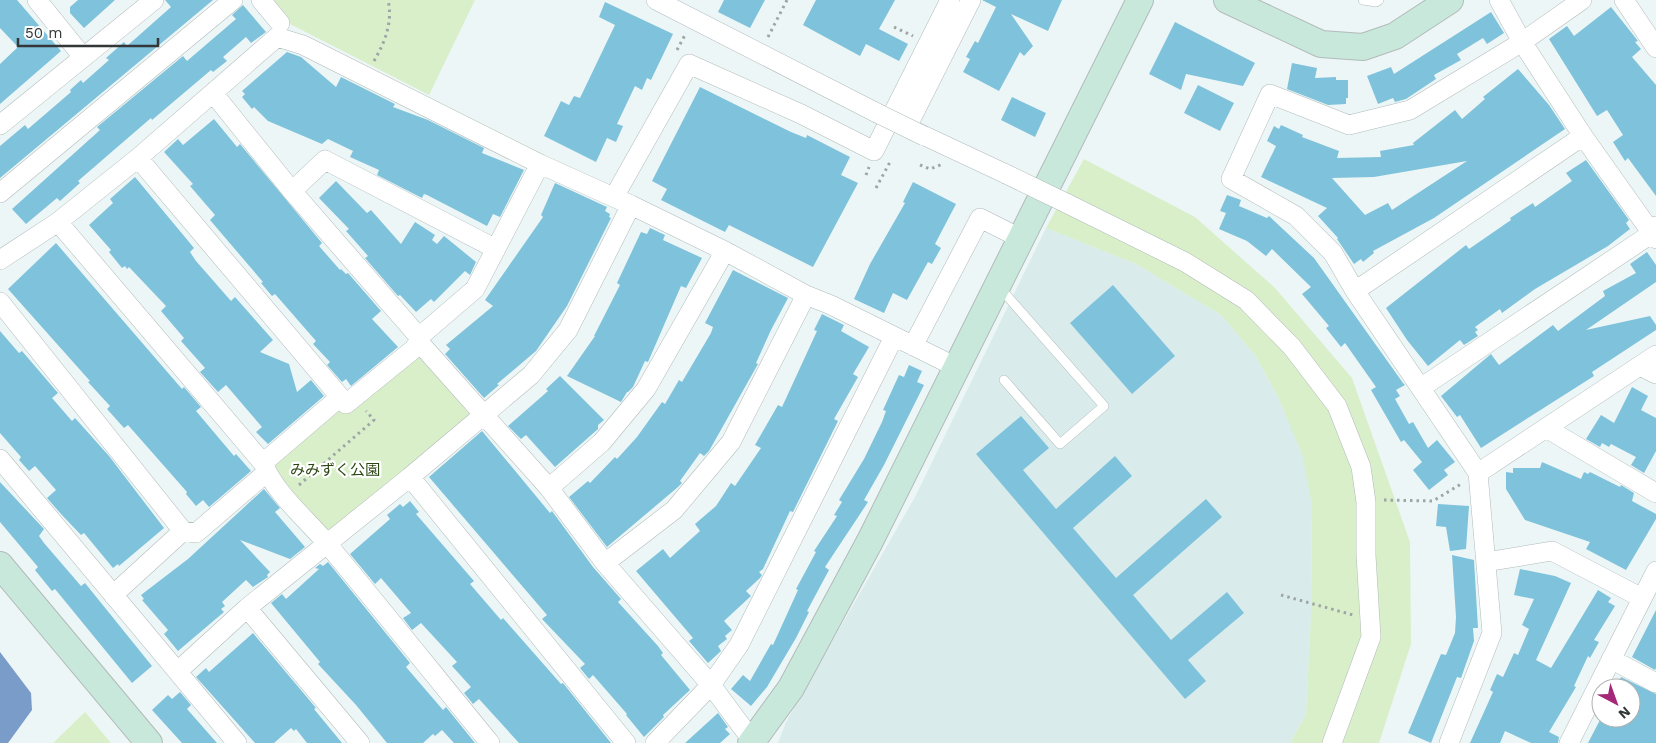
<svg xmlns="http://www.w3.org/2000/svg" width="1656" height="743" font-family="'Work Sans','Noto Sans JP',sans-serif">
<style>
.built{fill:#d9eceb}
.green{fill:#d9efca}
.water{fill:#799cc9}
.building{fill:#7fc2dc;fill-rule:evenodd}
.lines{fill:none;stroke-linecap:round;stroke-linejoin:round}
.lane-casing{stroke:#b2bbba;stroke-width:10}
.street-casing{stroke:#b2bbba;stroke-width:20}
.secondary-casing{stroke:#b2bbba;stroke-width:28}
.path{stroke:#9ea5a5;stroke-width:3;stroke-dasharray:2.5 4;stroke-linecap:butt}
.lane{stroke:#fff;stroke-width:9}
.street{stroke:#fff;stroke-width:19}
.secondary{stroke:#c7e8da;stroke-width:26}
.street-bridge-casing{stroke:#b2bbba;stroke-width:20;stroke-linecap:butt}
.street-bridge{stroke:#fff;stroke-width:19}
.labels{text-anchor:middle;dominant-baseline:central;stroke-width:4.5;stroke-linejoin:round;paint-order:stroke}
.park-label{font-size:15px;fill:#294510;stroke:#fff}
</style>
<rect width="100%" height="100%" fill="#edf6f6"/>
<path class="built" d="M1046,228L1136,264L1221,315L1255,355L1277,395L1303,454L1312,506L1311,616L1306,714L1290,743H778L786,722L915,497Z"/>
<path class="green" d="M270,0H475L429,95L290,24Z
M1084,159L1195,217L1275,288L1352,378L1410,542L1411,644L1379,743H1290L1306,714L1311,616L1312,506L1302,454L1277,395L1255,355L1221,315L1136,264L1046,228Z
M415,348L471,416L323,537L267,468Z
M85,712L111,743H53Z"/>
<path class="water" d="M0,652L31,693L32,710L8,743H0Z"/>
<path class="building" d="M0,0H17L61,51L0,104V64L18,47L0,28Z
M78,0H115L84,28L70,13V7Z
M165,0H213L0,178V146L25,125L28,129L71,92L70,90L81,80L83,83L109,60L106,58L124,42L127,46L171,7Z
M724,0H765L750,28L718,12Z
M816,0H895L879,29L908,44L899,61L866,44L860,56L803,25Z
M982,0H1062L1048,31L1011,14L1033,46L1024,56L1020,52L999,91L963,72L970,59L966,57L975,41L978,43L996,7Z
M605,2L673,34L651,80L647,78L642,90L635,86L617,124L623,126L616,142L607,138L596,162L544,136L561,101L569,105L574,96L580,98L615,25L599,17Z
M243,5L266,32L251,43L246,37L223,57L227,61L213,72L211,70L152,120L151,118L78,181L80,183L60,201L57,198L26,224L12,209L100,130L97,127L183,56L187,61L236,19L232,15Z
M1611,7L1638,41L1635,42L1641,49L1632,57L1656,85V196L1628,158L1625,161L1613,142L1623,135L1607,110L1597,116L1549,39L1567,26L1574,36Z
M1491,12L1504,33L1487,44L1483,38L1457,54L1461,60L1434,75L1436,79L1406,99L1395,102L1393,98L1378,104L1367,76L1391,67L1394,74Z
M1175,22L1255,63L1243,86L1186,74L1181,90L1149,74Z
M287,52L301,57L336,87L341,77L395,104L393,107L428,120L484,148L482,153L524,170L500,217L493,214L487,226L427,195L424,194L422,198L377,175L379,170L350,157L353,151L328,139L322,144L268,121L254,107L252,109L242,97L245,94L242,91Z
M1292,63L1317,68L1315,78L1336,77V80H1348V98H1346V104L1328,105L1287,89Z
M1518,69L1549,105L1565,129L1434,218L1373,251L1374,253L1363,262L1361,259L1354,264L1337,239L1338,238L1318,216L1327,208L1261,177L1276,146L1267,141L1274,126L1279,129L1281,125L1303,135L1302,137L1339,151L1337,158L1381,157L1380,151L1414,145L1413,143L1455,110L1462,119L1485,99L1483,97ZM1467,161L1392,210L1388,203L1365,215L1332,178L1374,177Z
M1198,85L1234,103L1220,131L1184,113Z
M700,87L791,132L806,138L807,135L850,157L841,175L858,183L813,267L729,225L725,232L661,200L667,189L652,181Z
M1012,97L1046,113L1035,137L1001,120Z
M214,119L237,147L240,144L322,243L319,246L340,270L341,269L346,274L348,273L381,311L372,319L398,347L351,386L346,379L342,382L327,365L330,362L313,344L316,341L275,294L272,296L261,283L263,282L210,220L215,215L190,186L193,184L164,152L178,139L183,145Z
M1586,160L1629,220L1626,223L1630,229L1608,246L1535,289L1502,313L1500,309L1475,327L1478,330L1475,332L1478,336L1464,345L1460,340L1428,366L1407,340L1386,308L1466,245L1469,249L1511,220L1510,218L1533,203L1535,207L1572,181L1566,173Z
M135,177L194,248L190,252L196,261L231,301L235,297L273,340L260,352L289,364L297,392L311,380L324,396L268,444L256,432L262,427L226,385L218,392L200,372L205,368L181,341L184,338L161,311L166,306L129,267L127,269L125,266L122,268L109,252L111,250L89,225L113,203L110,199Z
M336,181L367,213L371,210L401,244L415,222L435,235L432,240L437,244L444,236L476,262L470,275L465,271L434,302L431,299L416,312L400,295L398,296L365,258L368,256L346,231L349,229L319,198Z
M913,182L956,204L935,244L941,248L932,264L928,262L907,300L893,293L884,313L854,299L870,264L905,203L903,202Z
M555,183L607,207L605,211L610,214L609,217L611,218L567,306L536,351L497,384L499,385L484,398L445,354L450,349L446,345L493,306L485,300L543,217L541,215Z
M1227,195L1241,200L1239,206L1267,218L1269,216L1314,258L1403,383L1405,385L1396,390L1400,396L1395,399L1409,424L1413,422L1428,448L1437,440L1455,462L1444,470L1448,475L1429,490L1413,470L1422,462L1404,440L1401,442L1371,390L1376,387L1345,343L1341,347L1326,328L1329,326L1302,294L1311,287L1272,249L1266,256L1247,241L1219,229L1226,213L1220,211Z
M650,228L665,235L663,240L702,258L686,288L681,286L648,362L645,361L633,387L628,392H627L621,402L567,376L595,336H594L620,285L617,283L641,232L647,234Z
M56,243L182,389L184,387L201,407L196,411L234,456L236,454L251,471L209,507L203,500L196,506L186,494L187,492L128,425L124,428L107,409L110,406L88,382L90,381L8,289Z
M1647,252L1656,265V282L1586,330L1650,316L1656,325V330L1592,372L1594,376L1481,448L1460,415L1457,417L1441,396L1491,354L1499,365L1553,325L1558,331L1605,296L1603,291L1636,273L1630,264Z
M733,270L788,298L771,330L756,363L758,364L709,451L704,456L700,453L680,481L682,483L678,487L607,547L569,497L588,481L590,483L615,457L617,459L637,437L662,402L665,404L679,380L682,382L711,333L713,327L705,323Z
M1113,285L1175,356L1132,394L1070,323Z
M822,314L844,325L841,331L869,347L853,374L858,377L834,419L838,421L793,512L790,511L763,569L759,572L762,575L760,578L746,591L751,596L724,621L732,630L725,636L727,639L718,646L721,651L708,663L689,641L693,638L636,571L663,549L670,558L700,531L695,524L716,506L731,483L735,486L761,448L755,445L778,405L782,407L817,331L814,330Z
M0,331L19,353L22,351L58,393L52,398L72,421L75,418L109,456L164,528L119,566L118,564L113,568L84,533L81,535L61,514L47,498L56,490L35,466L29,471L19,460L21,457L0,433Z
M909,365L922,371L917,382L924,385L884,465L864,500L868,502L825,567L829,570L807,611L809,612L796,638L767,687L751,706L731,689L743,675L750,681L771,644L773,645L798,590L796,589L816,552L814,551L837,516L834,515L842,502L839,500L864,459L882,422L886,411L883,410L899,375L904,377Z
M560,376L604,420L598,425V429L555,467L526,435L521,439L508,426L548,391L546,389Z
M1632,387L1648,396L1641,410L1656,418V451L1644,473L1631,465L1636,457L1611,444L1609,447L1602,443L1600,447L1586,439L1601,415L1614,423Z
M1021,416L1049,448L1023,470L1056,509L1115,456L1132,476L1073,528L1116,578L1206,499L1222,517L1133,595L1171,640L1227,592L1244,613L1188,660L1206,681L1185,699L976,454Z
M482,431L550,513L552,511L593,567L621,599L618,602L658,646L663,653L661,655L690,690L663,715L664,717L644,737L626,715L627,714L593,675L589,679L580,668L585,664L542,619L547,615L429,477Z
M1542,462L1581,479L1584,472L1588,474L1590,472L1620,487L1621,485L1634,493L1632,501L1656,514V519L1626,570L1586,549L1590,542L1525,520L1506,489V472L1513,473V468H1540Z
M0,482L44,529L39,536L44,543L81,586L85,583L152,666L132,683L55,589L52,591L35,570L38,567L0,522Z
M264,489L280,508L275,512L305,547L290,559L240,540L270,572L267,575L268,577L253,587L246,580L222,602L225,606L221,609L224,612L178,651L164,634L168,630L142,600L144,599L141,595L188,559Z
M410,501L419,512L416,514L474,581L470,584L501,620L503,618L561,684L563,683L611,743H519L479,699L473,704L464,693L471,687L452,666L457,662L421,623L412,630L403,618L411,613L381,578L375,584L350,554L390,519L387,515L400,504L403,507Z
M1438,504L1469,506L1466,549L1450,551L1446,527L1436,526Z
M1452,555L1474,560L1478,628H1473L1474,641L1461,678L1457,677L1431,743L1408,733L1441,654L1446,655L1455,633L1456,617Z
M328,562L410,663L406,667L443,710L446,707L475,743H454L442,730L435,736L433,734L423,743H387L356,705L318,664L320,662L271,603L282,594L286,599L319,569L315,568L320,564L323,566Z
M1520,569L1555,576L1571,583L1536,660L1551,668L1598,590L1611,598L1608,602L1615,606L1594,640L1599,642L1590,658L1588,656L1574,686L1576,687L1549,732L1559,737L1558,743H1531L1505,731L1500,743H1470L1493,692L1490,690L1497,674L1503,677L1514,653L1518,655L1529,629L1522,625L1534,599L1514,595Z
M1656,610V668L1655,670L1632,657Z
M253,633L316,708L314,709L342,743H307L296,729L294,731L291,728L274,743H255L196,677L206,668L209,672Z
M1621,677L1656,694V743H1588L1601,718H1631V688H1616Z
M180,692L191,705L187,709L217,743H182L152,710L168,695L172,699Z
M718,713L728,727L725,729L730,734L720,743H685Z"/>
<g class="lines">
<g class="lane-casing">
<path id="lane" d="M1363,0L1376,2L1379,0
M1000,288L1104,406L1060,444L1004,380"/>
</g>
<g class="street-casing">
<path id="street" d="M37,0L83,57
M261,0L280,23
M656,0L877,113
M1499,0L1522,42L1583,136L1656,239
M1624,0L1656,48
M213,93L292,191L419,337
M0,125L154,0
M907,127L971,0
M910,129L1006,174
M138,158L346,404L415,348L419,337L475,289L540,164
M292,191L325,160L496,249
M0,193L233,0
M614,197L689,64L801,114L874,151L950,0
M1066,203L1185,262L1246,300L1292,347L1337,406L1361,467L1366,502V555L1371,637L1332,743
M58,222L263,463L339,398
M0,260L58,222L138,158L277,37L303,45L540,164L631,205L725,251L806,295L831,305L958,368
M1355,291L1583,136
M0,302L183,531L113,595
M419,342L549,488L605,563L711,685L754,743
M913,346L980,218L1022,239
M1640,366L1656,374
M1422,387L1651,234L1656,226
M1546,428L1656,493
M0,459L237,743
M263,463C276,495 308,520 329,546C383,611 436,677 490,743
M1478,473L1656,355
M410,477L531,375L568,330L631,205
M549,488L602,442L646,389L725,251
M183,531L196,533L267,472
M1486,562L1552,551L1642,598
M605,563L674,510L731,442L806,295
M247,608L410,477L626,743
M1611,659L1656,683
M178,671L247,608L360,743
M655,743L711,685L739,645L894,337
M1449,743L1492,633L1478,473L1355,291L1333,253L1296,216L1231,179L1270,94L1349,125L1410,110L1522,42L1582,0
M1569,743L1656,571"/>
</g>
<g class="secondary-casing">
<path id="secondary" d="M1227,0L1321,44L1363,47L1395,36L1450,0
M0,565L149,743
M751,743L791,688L870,541L1140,0"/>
</g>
<path class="path" d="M894,27L913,36
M768,37L787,0
M677,50L685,35
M374,61C385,42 393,22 388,0
M920,165L930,169L943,164
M866,175L869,167
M876,188L890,162
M299,485L374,420L366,411
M1384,500L1433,501L1461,484
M1281,595L1353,615"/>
<use href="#lane" class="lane"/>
<use href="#street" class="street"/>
<use href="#secondary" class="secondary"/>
<g class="street-bridge-casing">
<path id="street-bridge" d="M877,113L924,136
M1006,174L1066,203"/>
</g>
<use href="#street-bridge" class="street-bridge"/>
</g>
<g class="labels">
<g class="park-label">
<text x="335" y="470">みみずく公園</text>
</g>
</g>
<g transform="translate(1616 703) rotate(139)"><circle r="24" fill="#ffffff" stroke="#adafaf"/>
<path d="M0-4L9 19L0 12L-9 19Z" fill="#a52778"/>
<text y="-8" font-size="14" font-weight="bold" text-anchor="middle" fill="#333737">N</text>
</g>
<path d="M18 38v8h140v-8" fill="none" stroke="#333737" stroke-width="2.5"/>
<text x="25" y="38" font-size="15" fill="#333737" stroke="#ffffff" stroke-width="4" paint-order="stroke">50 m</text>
</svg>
